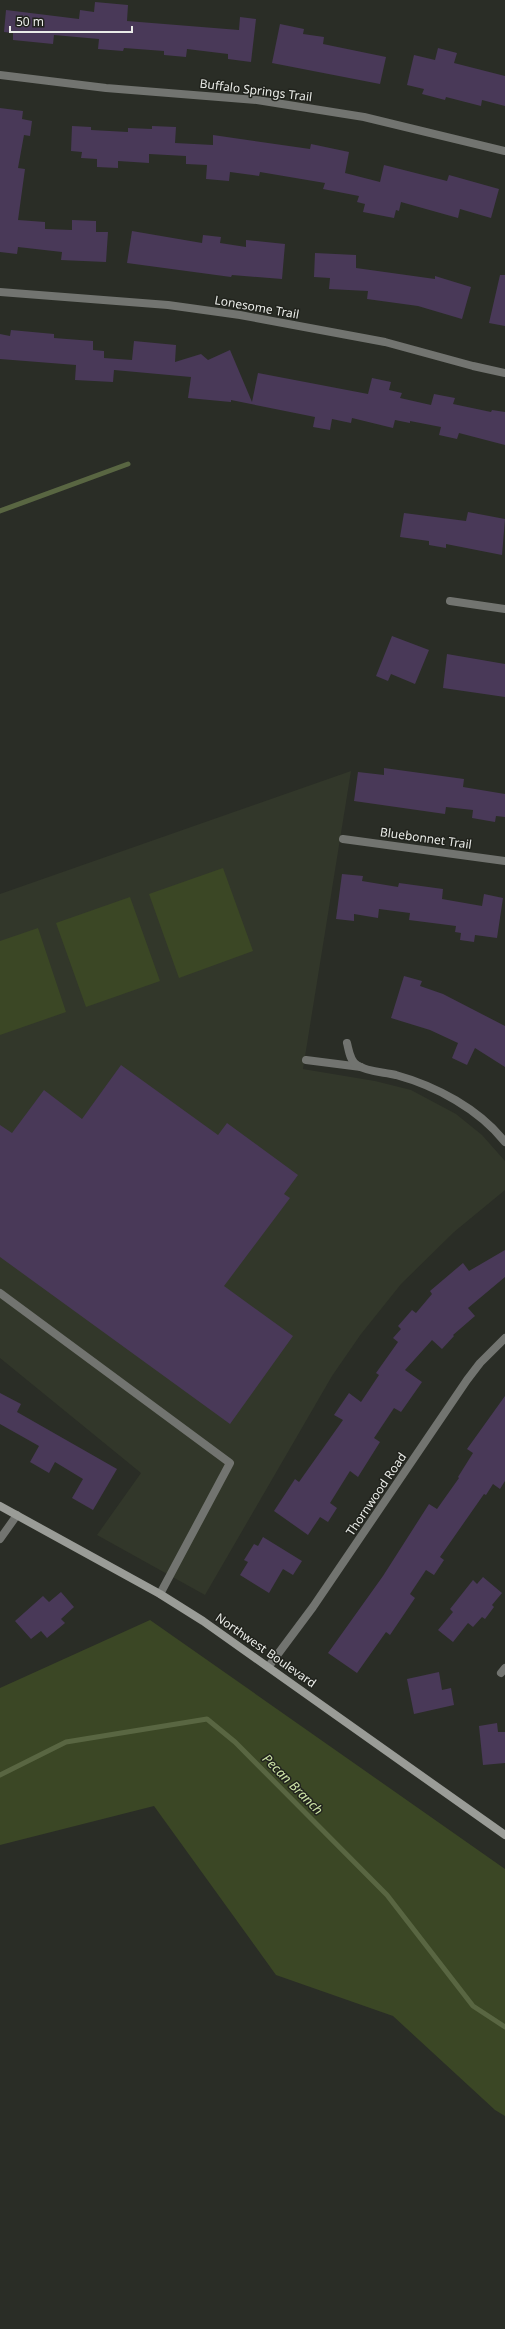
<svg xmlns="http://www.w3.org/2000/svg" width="505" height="2329" font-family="'Noto Sans',sans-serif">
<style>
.built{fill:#32372a}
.green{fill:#3b4725}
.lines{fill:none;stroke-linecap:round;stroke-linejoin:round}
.stream{stroke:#596642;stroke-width:5}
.building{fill:#493958}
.lane{stroke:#727470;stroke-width:8}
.street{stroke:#727470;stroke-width:8}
.secondary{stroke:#9a9c97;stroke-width:8}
.labels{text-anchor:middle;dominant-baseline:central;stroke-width:3;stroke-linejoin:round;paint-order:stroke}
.street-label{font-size:12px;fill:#eaece8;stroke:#21231d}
.water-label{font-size:13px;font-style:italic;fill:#cee5a7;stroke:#21231d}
</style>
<rect width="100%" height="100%" fill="#2a2d26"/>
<path class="built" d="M351,771L303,1069L375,1081L411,1090L456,1114L482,1135L505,1161V1190L454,1232L401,1284L361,1334L332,1376L205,1595L97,1535L141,1473L0,1358V894Z"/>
<path class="green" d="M223,868L253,951L179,978L149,894Z
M130,897L160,981L86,1007L56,923Z
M38,928L66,1012L0,1035V941Z
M150,1620L505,1869V2116L495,2110L393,2016L276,1975L154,1806L0,1845V1688Z"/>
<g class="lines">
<path class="stream" d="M0,511L128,464
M0,1775L66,1742L207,1719L235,1742L387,1895L473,2006L505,2027"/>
</g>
<path class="building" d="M95,2L128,5L127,21L239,30L240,17L256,19L251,62L228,59V54L187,49L186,57L164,55V51L124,48L123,51L98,49L99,39L54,35L53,44L13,40V33L4,32L6,10L79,19L80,10L94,12Z
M280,24L304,29L303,34L324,37L323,44L386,57L380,84L272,63Z
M438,48L457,53L454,63L505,76V106L482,100L481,106L446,97L445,100L422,94L424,89L407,85L414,55L435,60Z
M0,108L23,111L22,119L32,121L30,136L24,135L18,168L25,169L18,220L45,222V229L72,230V220L96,221V232H108L106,262L61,260L62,252L18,247L17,254L0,252Z
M72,126L91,127V130L128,132V128L152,129V126L176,127L175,143L213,145V135L310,149L311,144L349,152L345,173L380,182L384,165L447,181L449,175L499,189L491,218L460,209L458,218L401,202L399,211L396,210L394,218L363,212L365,204L357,202L359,196L323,189L325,183L260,172L259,176L230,172L229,181L206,179L207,165L186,164V156L149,154V163L118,161V168L97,167V159L81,158L82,152L71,151Z
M132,231L202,243L203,235L221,237L220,243L246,247V240L285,244L282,279L232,275L231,277L127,263Z
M315,253L356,255V268L435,279V276L471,287L462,319L418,306L367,299L368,291L329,289L330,278L314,277Z
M500,275H505V326L489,323Z
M11,330L54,334V338L93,341V350L104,351V358L132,360L134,341L176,345L175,362L201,354L208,360L230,350L252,402L258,373L368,394L372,378L391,382L389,390L402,393L400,398L431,405L434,394L455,398L453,404L491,412L492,410L505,412V445L459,433L457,439L439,435L441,427L410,421V423L395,420L393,428L352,418L351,423L332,419L330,430L313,427L315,417L231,400V402L188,398L191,377L114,370L113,382L75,380L76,365L0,359V334L10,336Z
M468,512L505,519L502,555L446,544V548L429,545V541L400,537L404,513L466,521Z
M392,636L429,650L415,684L391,674L388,681L376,676Z
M447,654L505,664V697L443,688Z
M384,768L464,779L463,787L505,794V817L496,816L495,822L472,818L473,810L446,807L445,814L354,801L358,772L384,775Z
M342,874L363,876L362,881L398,887L399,883L443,889L442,899L482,906L484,894L503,898L497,938L475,935L474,942L460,940L461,933L455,932L456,926L409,920L410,913L379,909L378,918L354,914V921L336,919Z
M404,976L422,981L420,986L443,994L505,1026V1067L475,1048L467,1065L452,1058L458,1043L430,1030L391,1018Z
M121,1065L218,1135L227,1123L298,1175L284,1194L290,1198L224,1286L293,1336L230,1424L0,1257V1125L12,1133L44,1090L82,1119Z
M505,1250V1277L468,1308L475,1316L453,1335L454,1336L442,1349L432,1340L405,1370L422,1382L401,1412L394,1408L374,1438L380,1442L358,1477L350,1471L330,1503L337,1508L328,1522L320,1517L308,1535L274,1511L295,1479L299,1482L343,1420L334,1415L349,1393L361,1402L379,1375L376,1373L398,1342L393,1338L401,1329L398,1326L412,1310L416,1313L432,1294L430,1291L463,1263L469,1271Z
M0,1393L21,1404L17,1412L117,1469L93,1510L72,1498L83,1479L55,1462L49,1473L30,1462L39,1446L0,1424Z
M505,1396V1481L500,1489L493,1484L486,1495L484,1494L440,1557L444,1560L434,1575L426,1570L410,1594L415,1598L390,1635L386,1632L357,1673L328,1653L383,1576L429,1504L437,1509L459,1478L458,1477L473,1453L467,1449Z
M263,1537L302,1561L293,1575L283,1569L269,1593L240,1575L248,1562L244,1560L254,1544L258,1546Z
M483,1577L502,1593L492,1605L494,1607L485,1619L482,1617L473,1627L468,1623L453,1642L438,1630L453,1612L450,1609L473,1580L477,1584Z
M61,1592L74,1607L61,1619L65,1623L47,1638L41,1631L31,1639L15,1621L43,1596L49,1602Z
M439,1672L442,1690L451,1688L454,1705L414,1714L407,1679Z
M497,1723L498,1732H505V1763L483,1765L479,1726Z"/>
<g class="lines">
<path class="lane" d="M306,1060L361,1067
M0,1293L230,1463L160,1594"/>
<path class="street" d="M0,75L106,88L257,100L364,117L505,151
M0,292L168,305L240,315L385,342L473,366L505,373
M450,601L505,609
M343,839L505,861
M347,1043C349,1051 350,1061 357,1065C367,1072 384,1072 396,1075C436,1086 479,1109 505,1142
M0,1539L17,1515
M269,1666L313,1607L467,1380L480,1363L505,1338
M501,1673L505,1668"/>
<path class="secondary" d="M0,1506L160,1594L203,1621L505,1835"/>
</g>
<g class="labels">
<g class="street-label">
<text transform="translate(256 90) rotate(7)">Buffalo Springs Trail</text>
<text transform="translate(257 307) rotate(10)">Lonesome Trail</text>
<text transform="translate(426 838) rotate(8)">Bluebonnet Trail</text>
<text transform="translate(376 1494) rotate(-56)">Thornwood Road</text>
<text transform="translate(266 1650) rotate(35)">Northwest Boulevard</text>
</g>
<g class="water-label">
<text transform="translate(293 1784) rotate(45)">Pecan Branch</text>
</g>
</g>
<path d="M10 26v6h122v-6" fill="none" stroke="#eaece8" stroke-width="2"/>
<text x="16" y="26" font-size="12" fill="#eaece8" stroke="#21231d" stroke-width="3" paint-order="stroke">50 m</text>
</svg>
